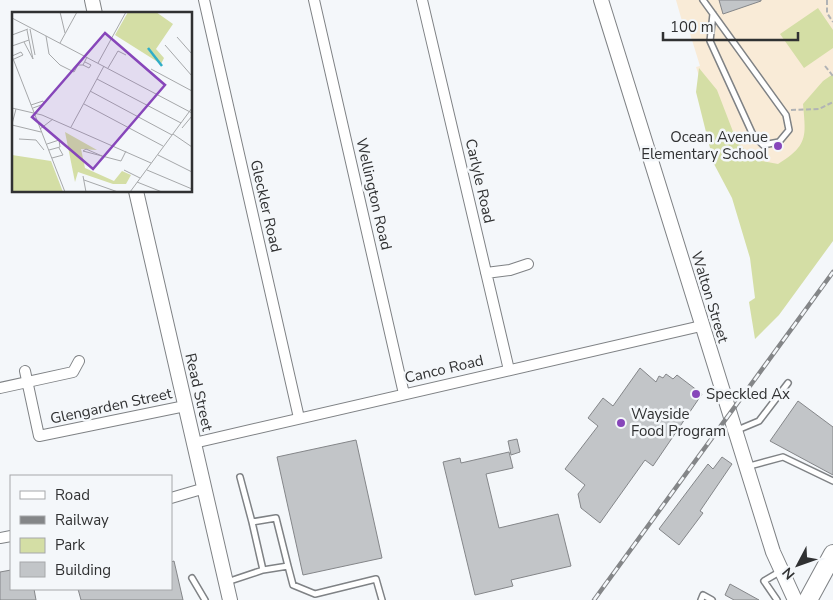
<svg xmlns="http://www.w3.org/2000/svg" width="833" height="600" font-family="'Nunito Sans',sans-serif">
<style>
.education{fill:#f9ebd7}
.green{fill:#d4dea5}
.building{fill:#c2c5c8;stroke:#848689}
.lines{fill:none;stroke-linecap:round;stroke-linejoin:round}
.lane-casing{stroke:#7f8285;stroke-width:8}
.street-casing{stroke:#7f8285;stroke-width:12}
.secondary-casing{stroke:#7f8285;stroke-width:16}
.highway-casing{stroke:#7f8285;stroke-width:20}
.path{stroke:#b1b3b5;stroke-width:2;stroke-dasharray:5 2.5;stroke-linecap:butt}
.lane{stroke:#fff;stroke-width:5}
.street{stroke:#fff;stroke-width:10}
.secondary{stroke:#fff;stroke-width:14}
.highway{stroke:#fff;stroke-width:18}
.rail-casing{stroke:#848688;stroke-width:4.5}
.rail{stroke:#f4f7fa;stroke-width:2.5;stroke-dasharray:8;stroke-linecap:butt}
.poi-dot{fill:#8746ba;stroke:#f4f7fa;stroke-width:2}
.labels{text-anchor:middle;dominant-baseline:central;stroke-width:5;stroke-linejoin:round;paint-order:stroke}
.poi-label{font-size:15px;fill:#303132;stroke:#f4f7fa;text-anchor:start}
.street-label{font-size:15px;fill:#303132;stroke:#f4f7fa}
.inset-river{fill:none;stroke:#30adc7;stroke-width:2.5}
.inset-road{fill:none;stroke:#a6a8aa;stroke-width:1}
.view{fill:#8746ba;fill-opacity:0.15;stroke:#8746ba;stroke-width:2.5}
.inset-edge{fill:none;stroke:#303132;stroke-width:2.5}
</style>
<rect width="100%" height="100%" fill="#f4f7fa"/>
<path class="education" d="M676,0H833V225L774,305L696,67L700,66L688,27L684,28Z"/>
<path class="green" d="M818,8L833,30V48L804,68L780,34Z
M699,68L717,90L737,142L756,160L778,164C808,145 806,137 803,104L823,81L833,74V241L779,315L755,339L749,302L755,298L750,258L732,198L714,164L696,92Z"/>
<path class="building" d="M719,0H761V1L723,14Z
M640,368L656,382L659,376L663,378L666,374L673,379L677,375L702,394L653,466L645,460L600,523L581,508L578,494L585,485L565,469L598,426L588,418L603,398L613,406Z
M798,401L833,427V475L770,441Z
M517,439L520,452L511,455L508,441Z
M356,440L382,558L303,575L277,457Z
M509,452L513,468L486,474L499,528L558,514L571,566L511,580L513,586L475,595L443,462L460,458L461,463Z
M722,457L732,464L700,511L703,513L679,545L659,529L708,464L713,469Z
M174,561L183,600H81L78,589H171V562Z
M11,570V589H34L36,600H0V572Z
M730,584L759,600H734L725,595Z"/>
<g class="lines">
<g class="lane-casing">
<path id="lane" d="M703,0L786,115L789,130L779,142L763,145L753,135L710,41L713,14
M735,431L759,421L788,383
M746,467L783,457L833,481
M240,477L252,522
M288,566L293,585L315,594L376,579L382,600
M192,578L205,600
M227,582L263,570L288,566L276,518L252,522L263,570
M701,600L703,595L712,600
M777,600L764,581L781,571"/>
</g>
<g class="street-casing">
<path id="street" d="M204,0L299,418
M314,0L404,394
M422,0L509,370
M486,273L510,270L528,264
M25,371L39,436L185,406
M0,388L73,372L79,361
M194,443L701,326
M171,498L205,488
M0,538L11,536"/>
</g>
<g class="secondary-casing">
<path id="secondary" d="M92,0L95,14
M601,0L773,552L795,600
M136,191L230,600"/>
</g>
<g class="highway-casing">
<path id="highway" d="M808,600L833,554"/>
</g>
<path class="path" d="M827,0V13L833,22
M825,66L833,76
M791,110L819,109L833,102"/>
<use href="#lane" class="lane"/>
<use href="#street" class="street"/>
<use href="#secondary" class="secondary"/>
<use href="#highway" class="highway"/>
<g class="rail-casing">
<path id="rail" d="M594,600L833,272"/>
</g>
<use href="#rail" class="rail"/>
</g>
<g class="poi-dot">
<circle cx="778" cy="146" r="5"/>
<circle cx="696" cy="394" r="5"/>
<circle cx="621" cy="423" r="5"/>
</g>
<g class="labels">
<g class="poi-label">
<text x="768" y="137" text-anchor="end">Ocean Avenue<tspan x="768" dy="17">Elementary School</tspan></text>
<text x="706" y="394">Speckled Ax</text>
<text x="631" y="414">Wayside<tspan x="631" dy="17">Food Program</tspan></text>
</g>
<g class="street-label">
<text transform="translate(480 181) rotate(77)">Carlyle Road</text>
<text transform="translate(374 194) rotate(77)">Wellington Road</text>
<text transform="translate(266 206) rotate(77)">Gleckler Road</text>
<text transform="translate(710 297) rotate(73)">Walton Street</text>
<text transform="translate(444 369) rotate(-13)">Canco Road</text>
<text transform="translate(199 392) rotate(77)">Read Street</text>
<text transform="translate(111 406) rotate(-12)">Glengarden Street</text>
</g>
</g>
<g transform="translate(12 12)">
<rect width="180" height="180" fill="#f4f7fa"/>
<path d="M116,0H144L161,12L144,37L152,46L149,52L103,23ZM53,120L85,138L69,137L73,156L102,169L110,159L119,163L114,172H101L66,160L63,170ZM0,143L39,149L51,180H0Z" fill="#d4dea5"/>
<path class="inset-river" d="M136,36L150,54"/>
<path class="inset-road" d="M48,0L53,21M0,6L180,101M18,17L23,43M0,23L16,17M34,24L37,42L48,53L62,60L66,53H71M165,25L180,42M12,30L21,47L17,28M48,31L65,0M153,33L180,64M0,34L17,28L15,18M0,44L9,40L11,43L2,47M0,44L53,180M73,50L79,53L77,56L71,53L75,45M86,51L114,0M96,56L106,39L114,43M139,57L180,79M85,67L169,111M78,79L160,123M72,92L151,134M19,93L31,89L32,92L21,96M0,96L30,103L139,151M0,112L4,97M0,113L29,120M59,115L92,54M170,116L180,104M28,117L41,107M161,122L180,135M7,127L24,128L32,138M35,132L47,128L48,135L37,138M146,143L180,160M90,144L74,137L71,139L109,149L114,139M40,146L51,143L47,136M112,158L128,166M135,158L180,177M71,164L74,180M72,168L106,180M125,170L150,180M118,180L180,96"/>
<path class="view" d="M93,21L153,73L81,157L20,105Z"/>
<rect width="180" height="180" class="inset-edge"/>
</g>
<rect x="10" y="475" width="162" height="115" fill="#f4f7fa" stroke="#a6a8aa"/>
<rect x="20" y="491" width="25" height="8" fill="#ffffff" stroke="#a6a8aa"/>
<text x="55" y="500" font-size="15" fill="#303132">Road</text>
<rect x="20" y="516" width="25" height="8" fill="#848688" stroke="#a6a8aa"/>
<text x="55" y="525" font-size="15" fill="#303132">Railway</text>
<rect x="20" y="538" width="25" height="15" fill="#d4dea5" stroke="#a6a8aa"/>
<text x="55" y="550" font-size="15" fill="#303132">Park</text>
<rect x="20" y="562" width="25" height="15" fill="#c2c5c8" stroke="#a6a8aa"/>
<text x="55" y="575" font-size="15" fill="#303132">Building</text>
<g transform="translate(798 565) rotate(229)" stroke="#f4f7fa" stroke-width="4" paint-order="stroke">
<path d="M0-4L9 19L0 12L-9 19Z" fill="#303132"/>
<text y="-8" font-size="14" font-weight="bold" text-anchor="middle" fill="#303132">N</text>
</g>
<path d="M663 32v8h135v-8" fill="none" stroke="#303132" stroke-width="2.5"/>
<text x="670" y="32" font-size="15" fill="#303132" stroke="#f4f7fa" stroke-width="4" paint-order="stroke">100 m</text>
</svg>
